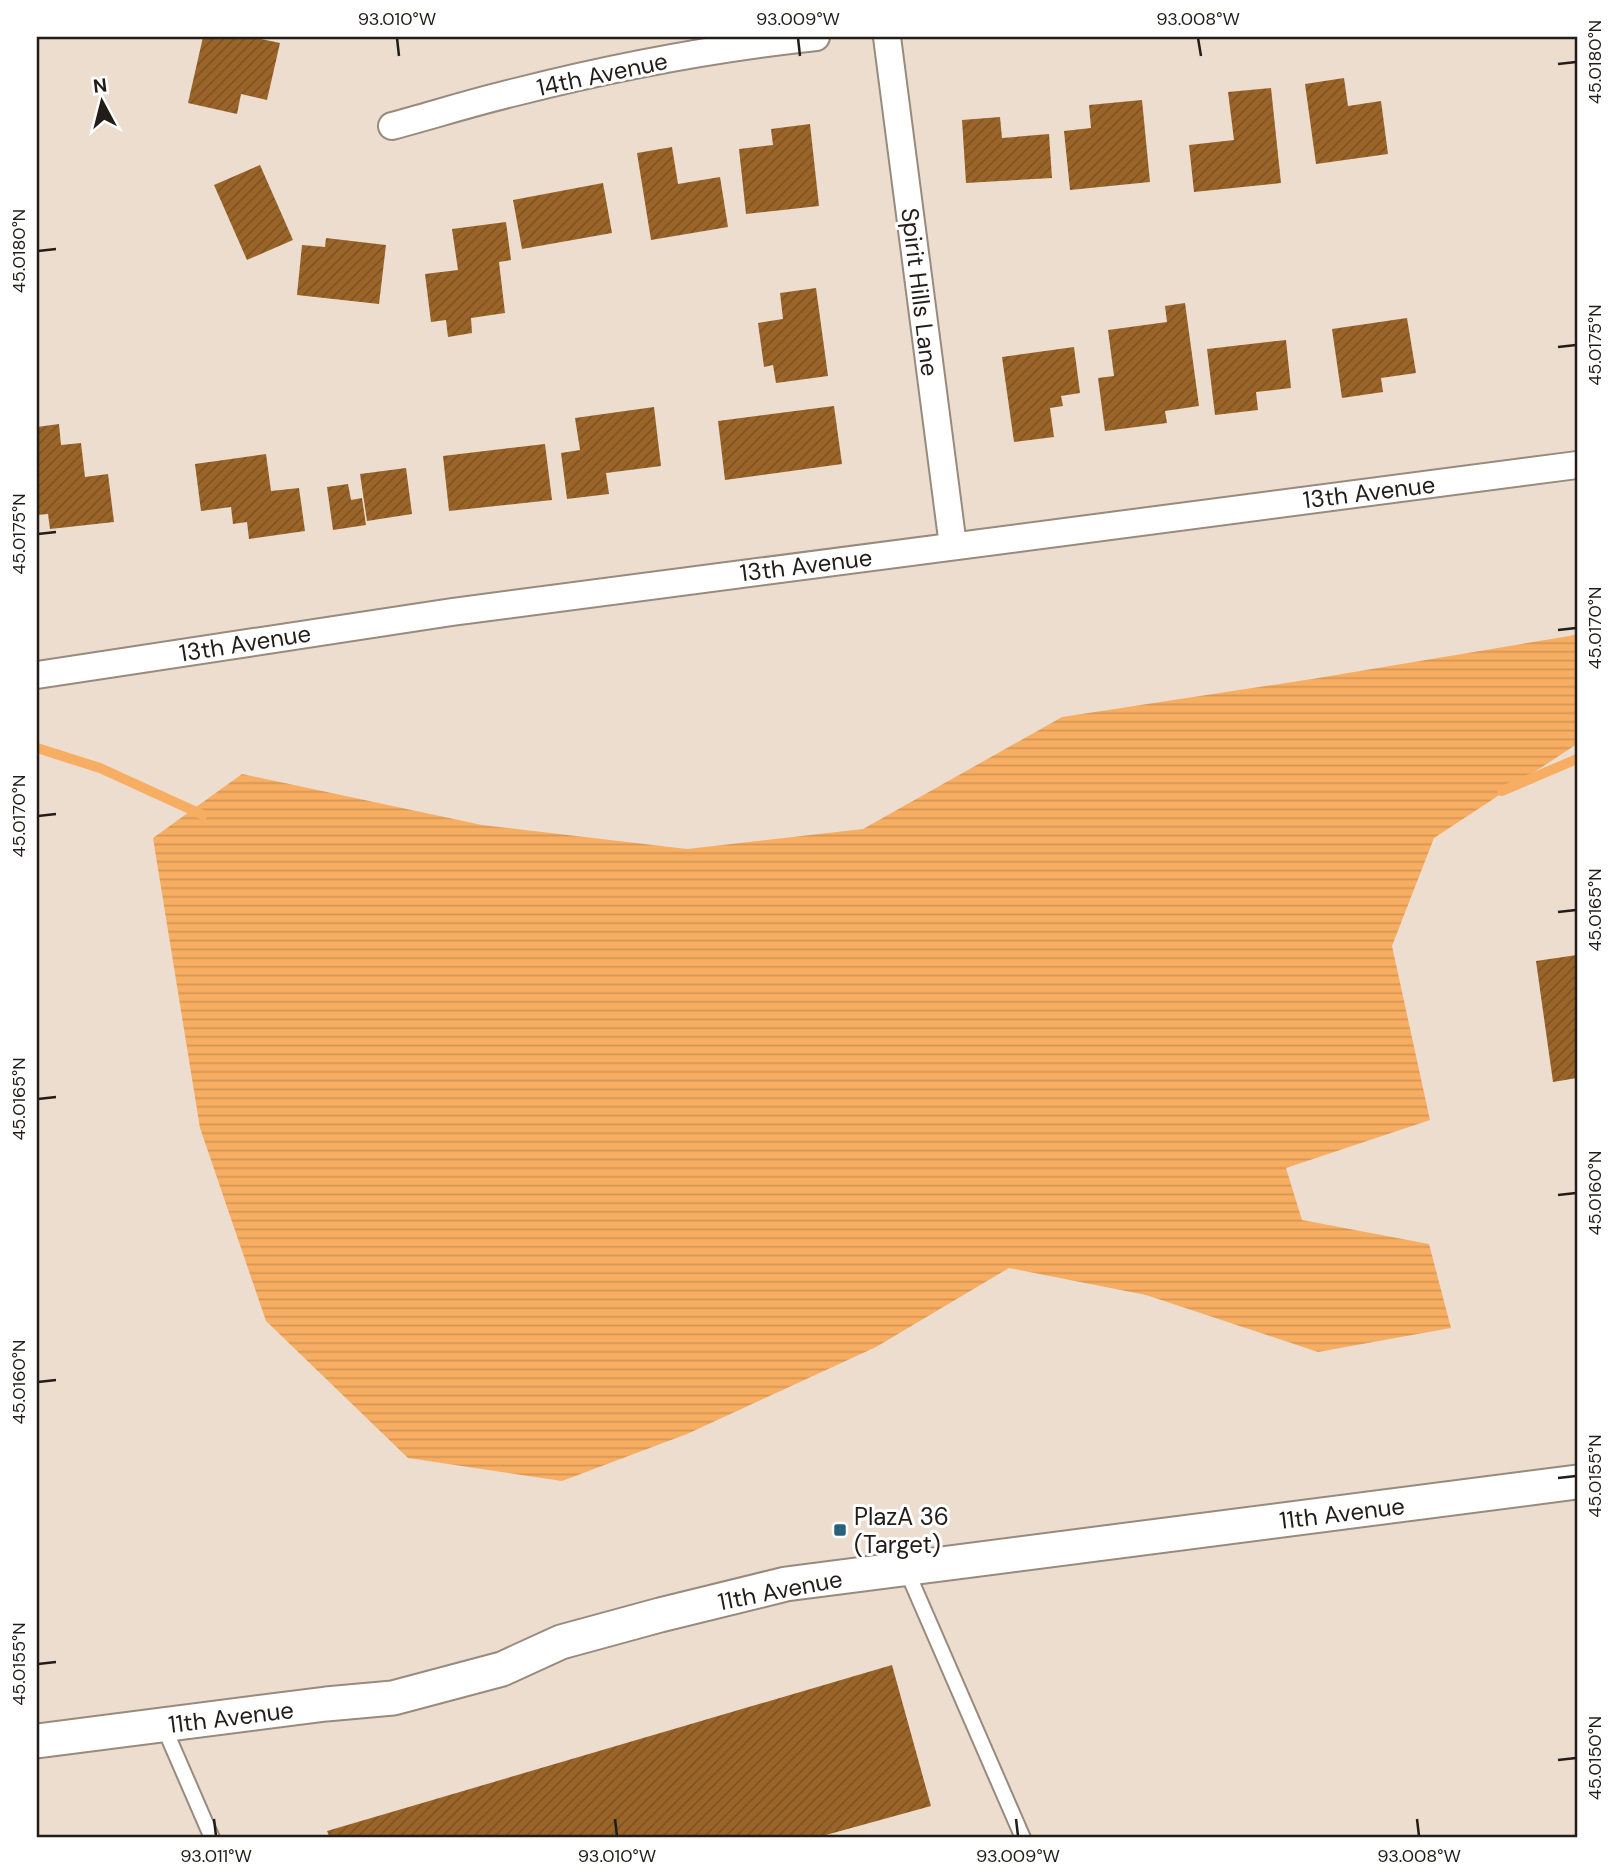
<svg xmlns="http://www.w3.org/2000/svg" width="1614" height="1875" font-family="'DM Sans',sans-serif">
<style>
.water{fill:url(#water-rules)}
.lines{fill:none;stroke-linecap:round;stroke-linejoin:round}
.stream{stroke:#f8ae62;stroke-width:10}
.building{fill:url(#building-hatch)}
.service-casing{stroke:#988a7d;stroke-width:18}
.minor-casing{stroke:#988a7d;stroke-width:30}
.tertiary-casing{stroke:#988a7d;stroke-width:37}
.service{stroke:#fff;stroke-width:14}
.minor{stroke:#fff;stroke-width:26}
.tertiary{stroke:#fff;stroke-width:33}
.ticks{fill:none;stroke:#221d18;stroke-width:2.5}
.poi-dot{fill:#27627a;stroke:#fff;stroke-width:2.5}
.labels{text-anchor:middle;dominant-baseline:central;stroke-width:6;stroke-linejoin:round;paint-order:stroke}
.street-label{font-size:24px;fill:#221d18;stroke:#fff}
.poi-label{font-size:24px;fill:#221d18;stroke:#fff;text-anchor:start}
.neatline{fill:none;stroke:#221d18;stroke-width:2.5}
.ticks-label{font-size:18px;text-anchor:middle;fill:#221d18}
</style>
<defs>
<pattern id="water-rules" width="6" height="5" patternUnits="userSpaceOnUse" patternTransform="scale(1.75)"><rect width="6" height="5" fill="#f8ae62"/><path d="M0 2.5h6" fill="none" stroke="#d49554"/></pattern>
<pattern id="building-hatch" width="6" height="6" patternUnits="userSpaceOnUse" patternTransform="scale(1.75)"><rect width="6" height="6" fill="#9b652a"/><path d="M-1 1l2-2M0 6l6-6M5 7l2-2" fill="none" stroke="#7e5323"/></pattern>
</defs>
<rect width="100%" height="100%" fill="#ecddcf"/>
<path class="water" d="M1575,635L1577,636V744L1434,838L1392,946L1430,1120L1286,1168L1302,1220L1429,1244L1451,1328L1318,1352L1146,1295L1009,1268L876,1347L687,1434L562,1481L408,1458L266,1321L200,1128L153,838L242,774L482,825L687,849L863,829L1062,717L1312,679Z"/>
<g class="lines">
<path class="stream" d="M37,748L100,768L203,815
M1502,791L1577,759"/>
</g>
<path class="building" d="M203,37H252L280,43L267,100L241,94L237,114L188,103Z
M1344,78L1348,106L1381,101L1388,154L1316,164L1305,84Z
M1271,88L1281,183L1194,192L1189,145L1234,140L1228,92Z
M1142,100L1150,182L1070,190L1064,131L1091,128L1089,105Z
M1000,117L1002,138L1049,134L1052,178L966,183L962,120Z
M810,124L819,206L746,214L739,149L773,145L771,129Z
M672,147L678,184L720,177L728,227L651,240L637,153Z
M260,165L293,240L247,260L214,185Z
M603,183L612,233L522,249L513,200Z
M506,222L511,260L499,262L505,313L471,318L472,333L448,337L446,320L431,322L425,274L458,270L452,229Z
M326,238L386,245L379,304L297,295L302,245L325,247Z
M816,288L828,376L776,383L773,365L764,367L758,323L783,319L780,293Z
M1185,303L1199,406L1165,411L1167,423L1105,431L1098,378L1114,376L1108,330L1167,322L1165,306Z
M1407,318L1416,373L1381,378L1383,392L1342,398L1332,329Z
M1286,340L1291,388L1256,392L1258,410L1215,415L1207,349Z
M1074,347L1080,393L1061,396L1063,406L1050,408L1054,437L1014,442L1002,357Z
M834,406L842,464L725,480L718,421Z
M654,407L661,466L606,473L609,494L567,499L561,453L580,450L575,418Z
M59,424L61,445L81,443L85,477L108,474L114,522L50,529L48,514L37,515V447H39L37,427Z
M545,444L552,500L449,511L443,456Z
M266,454L271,491L299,488L305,531L249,539L247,522L233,524L231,507L201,511L195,464Z
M406,468L412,514L367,521L360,474Z
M348,484L351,500L362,498L366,525L333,530L327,487Z
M1577,955V1078L1553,1082L1536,961Z
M892,1665L931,1806L815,1838H330L327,1831Z"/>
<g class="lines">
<g class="service-casing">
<path id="service" d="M906,1569L1023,1838
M163,1725L212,1838"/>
</g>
<g class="minor-casing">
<path id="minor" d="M887,37L953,546
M392,126C433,115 474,102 516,92C614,67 715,48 816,37
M37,675L452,612L1577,465"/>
</g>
<g class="tertiary-casing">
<path id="tertiary" d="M37,1741L326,1704L393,1698L502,1669L561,1642L660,1615L786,1584L1577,1482"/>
</g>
<use href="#service" class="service"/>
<use href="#minor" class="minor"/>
<use href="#tertiary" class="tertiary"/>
</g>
<path class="ticks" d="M397,38L399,56M798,38L800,56M1198,38L1201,56M1558,64L1576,62M38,251L56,249M1558,347L1576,345M38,534L56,532M1558,630L1576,628M38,816L56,814M1558,912L1576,910M38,1099L56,1097M1558,1195L1576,1193M38,1382L56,1380M1558,1478L1576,1476M38,1664L56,1662M1558,1760L1576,1758M214,1819L216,1836M615,1819L617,1836M1016,1819L1018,1836M1417,1819L1419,1836"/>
<rect class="poi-dot" x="833" y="1523" width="14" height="14" rx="3.5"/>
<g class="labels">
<g class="street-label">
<text transform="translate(602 74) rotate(-12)">14th Avenue</text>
<text transform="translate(920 292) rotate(83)">Spirit Hills Lane</text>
<text transform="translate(1369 492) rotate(-7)">13th Avenue</text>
<text transform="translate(806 565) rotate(-7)">13th Avenue</text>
<text transform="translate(245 643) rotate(-9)">13th Avenue</text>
<text transform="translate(1342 1513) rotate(-7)">11th Avenue</text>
<text transform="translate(780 1590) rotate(-11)">11th Avenue</text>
<text transform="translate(231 1717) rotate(-7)">11th Avenue</text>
</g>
<g class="poi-label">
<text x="854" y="1516">PlazA 36<tspan x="854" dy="28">(Target)</tspan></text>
</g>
</g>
<rect width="1614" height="1875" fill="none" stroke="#ffffff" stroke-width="77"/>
<g transform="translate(102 102) rotate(353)" stroke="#ffffff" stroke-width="5" paint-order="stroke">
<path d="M0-5L12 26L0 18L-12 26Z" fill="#221d18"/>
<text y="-10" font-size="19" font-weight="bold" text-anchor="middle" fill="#221d18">N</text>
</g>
<rect x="38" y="38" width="1538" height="1798" class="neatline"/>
<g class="ticks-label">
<text x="397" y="25">93.010°W</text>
<text x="798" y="25">93.009°W</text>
<text x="1198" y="25">93.008°W</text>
<text transform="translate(1595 62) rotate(-90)" y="6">45.0180°N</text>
<text transform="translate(19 251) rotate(-90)" y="6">45.0180°N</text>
<text transform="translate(1595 345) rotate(-90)" y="6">45.0175°N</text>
<text transform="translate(19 534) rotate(-90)" y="6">45.0175°N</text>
<text transform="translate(1595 628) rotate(-90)" y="6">45.0170°N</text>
<text transform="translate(19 816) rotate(-90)" y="6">45.0170°N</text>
<text transform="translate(1595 910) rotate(-90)" y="6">45.0165°N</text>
<text transform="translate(19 1099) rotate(-90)" y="6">45.0165°N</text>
<text transform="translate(1595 1193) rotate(-90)" y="6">45.0160°N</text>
<text transform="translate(19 1382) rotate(-90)" y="6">45.0160°N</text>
<text transform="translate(1595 1476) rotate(-90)" y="6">45.0155°N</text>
<text transform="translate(19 1664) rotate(-90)" y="6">45.0155°N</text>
<text transform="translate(1595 1758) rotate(-90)" y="6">45.0150°N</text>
<text x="216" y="1862">93.011°W</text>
<text x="617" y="1862">93.010°W</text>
<text x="1018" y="1862">93.009°W</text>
<text x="1419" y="1862">93.008°W</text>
</g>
</svg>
